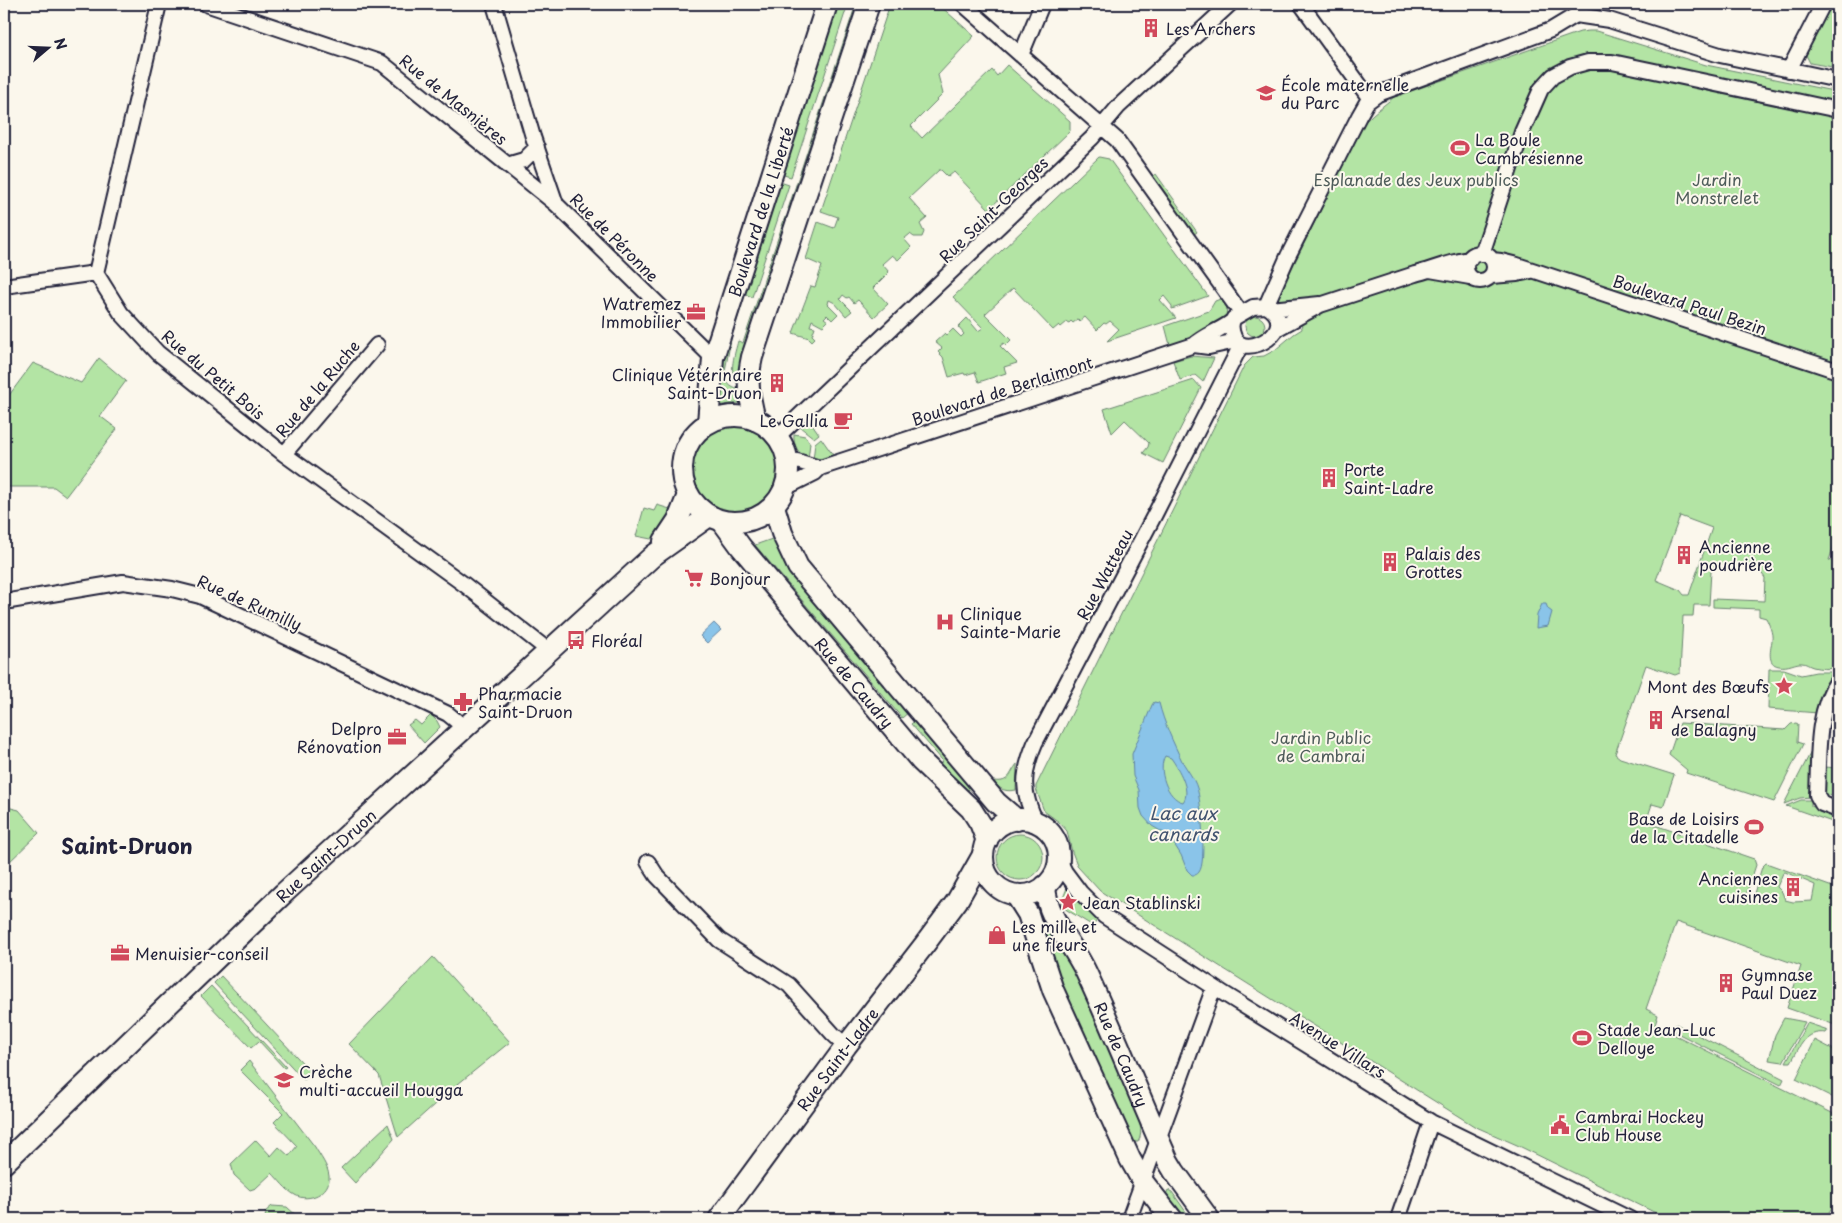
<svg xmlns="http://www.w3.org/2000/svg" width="1842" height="1223" font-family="'Playpen Sans',sans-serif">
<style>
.green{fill:#b3e4a4;stroke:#6a8370;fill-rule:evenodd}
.water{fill:#8ac4e9;stroke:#6083a3;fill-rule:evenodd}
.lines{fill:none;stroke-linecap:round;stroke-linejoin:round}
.street-casing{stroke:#22223b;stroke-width:18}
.secondary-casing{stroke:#22223b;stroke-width:24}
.street{stroke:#fbf7ec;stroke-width:14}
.secondary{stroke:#fbf7ec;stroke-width:20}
.labels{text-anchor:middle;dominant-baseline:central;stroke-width:4;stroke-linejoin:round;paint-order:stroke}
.poi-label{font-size:16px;fill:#22223b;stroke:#fbf7ec;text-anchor:start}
.street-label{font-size:16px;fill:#22223b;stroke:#fbf7ec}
.park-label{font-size:16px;fill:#4e5c5a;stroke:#fbf7ec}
.water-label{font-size:18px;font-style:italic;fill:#41536f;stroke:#fbf7ec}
.district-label{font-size:21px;font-weight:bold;fill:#22223b;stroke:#fbf7ec}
</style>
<rect width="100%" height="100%" fill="#fbf7ec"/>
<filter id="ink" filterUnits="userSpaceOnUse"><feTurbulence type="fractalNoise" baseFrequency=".02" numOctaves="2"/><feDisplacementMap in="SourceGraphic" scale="10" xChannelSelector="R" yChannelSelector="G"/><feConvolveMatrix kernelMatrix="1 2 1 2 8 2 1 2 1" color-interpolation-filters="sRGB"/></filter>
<g filter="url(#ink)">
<path class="green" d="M837,4H848L791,177L780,174Z
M856,4H862L793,211L788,209Z
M890,4H938L974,36L938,75L943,94L911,126L922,138L992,70L997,76L1007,65L1070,121V131L989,209L954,172L948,177L941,170H939L909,198L927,218L920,224L924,232L922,237H914L910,234L904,239L911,247L898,260L892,255L882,264L889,272L873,288L888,304L874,317L858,300L854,303L849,297L847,298L843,295L840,299L852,311L846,316L835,303L829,300L828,304L838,314L832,320L827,315L824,318L828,321L823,326L812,320L810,326L815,327L812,335L815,338L812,341L809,338L793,333L811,286L815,287L822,266L806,259L818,222L834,228L838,217L821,211Z
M1829,9L1838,14V68L1810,63L1806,55Z
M1589,31H1596L1706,65L1838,92V540H1836L1829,560L1838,564V666L1836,668C1829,669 1820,669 1813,667C1809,666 1806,663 1802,663C1796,662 1788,668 1779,666C1766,664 1771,649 1772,640C1773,633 1769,624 1766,618L1759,616V609L1713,607V599L1764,601L1765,578L1757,567L1719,565L1711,571L1709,605H1694L1693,616H1683L1680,673L1675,675L1646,665L1615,754L1620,758L1674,775L1663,807L1652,804L1646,822L1754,859L1756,865L1745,898L1752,900L1762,867L1766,863L1838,889V1026L1787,1008L1801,966L1676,922L1646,1009L1658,1015L1655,1025L1838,1116V1197L1825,1219H1668L1517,1145L1474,1126L1100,891L1078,867L1072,852L1067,831L1059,822L1044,811L1036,789V786L1244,366L1253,357L1264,356L1275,350L1294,334L1302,329L1301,321L1280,303L1277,295L1279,287L1282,288L1364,123L1373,114L1394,97L1580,32ZM1680,516L1712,528L1689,595H1684L1680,590L1656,580ZM1785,872L1815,885L1812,901L1793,902L1785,900L1782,892L1777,887L1783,873Z
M1099,157L1109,159L1208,296L1172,309V306L1164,296L1160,300L1176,318L1107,341L1119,329L1110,321L1106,324L1104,323L1097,330L1085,317L1080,321L1078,319L1073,323L1071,321L1069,323L1067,322L1061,327L1059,325L1053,330L1013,288L985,314L1011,340L1006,345L1004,343L1000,346L1017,363L1004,367L1006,373L979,382L975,372L965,375L964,373L949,377L943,357L938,352L942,348L935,342L945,333L947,335L953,329L961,337L964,334L958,327L967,318L978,331L983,328L953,297Z
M1156,174L1197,232L1193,235L1152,177Z
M777,181L789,185L752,297L745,294L735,327L730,325Z
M785,217L791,219L742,384L737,383C728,372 735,353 738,341L743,343Z
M1223,298L1227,307L1226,317L1209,333L1170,345L1165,326L1209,311L1215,301Z
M1245 326a10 10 0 1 1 20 0a10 10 0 1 1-20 0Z
M728,333L732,334L724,376C727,385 733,389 742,390V401L739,403L715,406L718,366Z
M1191,356L1214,358L1203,382L1195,375L1180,380L1173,361Z
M99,358L126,381L100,416L117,429L66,496L54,487H4V402L33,363L81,383Z
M1194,380L1201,388L1163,463L1143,453L1148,447L1149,443L1125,420L1112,433L1104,409Z
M808,418L819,434L814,438L800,427Z
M690 469a44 44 0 1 1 88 0a44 44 0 1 1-88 0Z
M794,434L805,436L810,443L808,459C798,453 793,446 794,434Z
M821,438L833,455L819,460H813L815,443Z
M657,505L670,509C670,519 661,535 651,539L636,536L644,508L654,511Z
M775,538L910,711L902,718L755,545Z
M1769,669H1784L1801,675L1816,672H1835L1818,713L1768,709Z
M431,715L437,721L440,727L424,743L408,725L415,720L421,725Z
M917,719L973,786L964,793L939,769L942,760L911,724Z
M1680,723L1785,730L1791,724L1796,723L1798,724L1797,742L1803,744L1774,802L1686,773L1687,770L1669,755Z
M1815,744L1811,797L1800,798L1784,804Z
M1017,764L1016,790C1006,792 999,790 994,781C1010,783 1009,774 1017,764Z
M1825,767L1838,768V796L1824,795Z
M1801,800H1811V806L1838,816V824L1786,806Z
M4,801L11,808L19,810L39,833L4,867Z
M997 857a23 23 0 1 1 46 0a23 23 0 1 1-46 0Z
M1067,888L1097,920L1093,926L1062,907V901L1068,904L1071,902L1069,900L1063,898Z
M1042,912L1069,958L1138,1107L1134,1109C1139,1118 1144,1132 1138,1142H1133L1060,986L1036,915Z
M433,957L510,1042L453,1088L398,1137L379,1075L349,1044Z
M221,976L312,1073L304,1080L214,983Z
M211,986L286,1067L284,1068L259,1041L251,1048L201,996Z
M1784,1018L1805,1022L1783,1062L1769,1060L1775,1035Z
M1807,1023L1828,1030L1826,1033C1805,1030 1800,1047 1791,1062H1786Z
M1676,1024L1784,1079L1781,1085L1673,1031Z
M1815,1040L1838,1052V1100L1796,1079Z
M249,1061L315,1147C320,1156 328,1166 329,1176C331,1193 308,1203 295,1195C286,1190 279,1180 272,1173L256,1188L250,1190L234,1175L231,1164L256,1140L271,1156L279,1147L289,1156L297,1146L274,1122L283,1113L240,1070Z
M388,1124L394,1139L355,1183L341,1168Z
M1168,1190L1172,1192L1191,1219H1182L1165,1197Z
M272,1206L287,1207L300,1219H264L266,1214L265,1212Z"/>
<path class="water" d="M1542,604H1546L1548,609L1552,612L1548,626L1536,628L1537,615Z
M714,623L721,630L707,643L700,636Z
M1154,702L1159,703C1164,723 1173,742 1182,761C1187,770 1194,778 1197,788C1201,800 1207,863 1199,872C1197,875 1195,875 1192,875L1187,870L1181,855L1169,836L1152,826L1143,816L1140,808L1139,790L1133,776L1132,754L1152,705ZM1165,756L1171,758C1178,768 1192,791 1183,802C1167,799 1157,769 1165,756Z"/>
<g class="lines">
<g class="street-casing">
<path id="street" d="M159,4L96,273L121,313L158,353L284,454L465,585L549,651
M206,4L382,63L556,204L713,358
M494,4L533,137L556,204
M963,4L1117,140L1241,313
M1301,4L1370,99
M1576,15L1609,20L1720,55L1838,80
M1021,55L1042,4
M1789,70L1823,4
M507,165L524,160L537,147
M1466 267a14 14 0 1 1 28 0a14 14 0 1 1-28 0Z
M1482,254L1522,132L1541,89L1553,76L1570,67L1588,62H1612L1838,110
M1492,260L1501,261L1517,265L1838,371
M1430,270L1470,277
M1491,276L1517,274L1531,271
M4,286L96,273
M1266,306L1288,256L1359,116L1367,102L1378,94L1551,30L1576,15L1583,4
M1266,306C1303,327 1245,362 1234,337C1231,330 1230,324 1234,318L1253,307Z
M1271,309L1320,304
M1278,328L1320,305L1415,274C1433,269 1450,262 1470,259
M1194,345L1209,347L1236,341
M777,437L1092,138L1119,106L1230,4
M284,454L377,345
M787,461H797L820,468
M785,488L815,473L820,468L1194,345C1205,335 1219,331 1231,322
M4,602L123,582L172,589L200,596L448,714L465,728
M1838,680C1815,713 1819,757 1817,795L1822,804L1838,810
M1037,823C1021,793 1022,774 1035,743L1155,514L1241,345
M1058,858L1065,872L1080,892L1104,916L1223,993L1431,1122L1630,1219
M648,862L657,876L719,940L789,985L833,1034L846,1046
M1129,1219L1214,987
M1398,1219L1431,1122"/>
</g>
<g class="secondary-casing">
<g id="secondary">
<circle cx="735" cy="469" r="53"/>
<path d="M755,420C749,394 746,384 752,357L869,4"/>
<path id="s1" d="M708,423L713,358L827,4"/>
<path d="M774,506L782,533L798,567L996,802L1017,820"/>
<path id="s2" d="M722,521L741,547L921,761L971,809L980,823L987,841"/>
<path d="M664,541L678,520L688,495"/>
<circle cx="1021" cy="857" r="38"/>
<path id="s3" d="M1045,886C1047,920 1072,942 1086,972C1115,1034 1140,1098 1168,1161L1174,1171L1209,1219"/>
<path d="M1016,895L1028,914L1053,990L1130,1159L1143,1182L1172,1219"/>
<path id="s4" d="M4,1163L284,893L654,555L709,516"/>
<path id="s5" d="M719,1219L846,1046L925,944L957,901L983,855"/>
</g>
</g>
<use href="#street" class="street"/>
<use href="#secondary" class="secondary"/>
</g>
</g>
<defs>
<g id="building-bare" transform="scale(1.5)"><path d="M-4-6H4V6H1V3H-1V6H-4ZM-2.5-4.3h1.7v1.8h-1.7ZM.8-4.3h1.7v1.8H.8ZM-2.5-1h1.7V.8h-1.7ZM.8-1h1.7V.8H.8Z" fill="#d1495b" stroke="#fbf7ec" stroke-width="2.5" paint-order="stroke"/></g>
<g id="school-bare" transform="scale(1.5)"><path d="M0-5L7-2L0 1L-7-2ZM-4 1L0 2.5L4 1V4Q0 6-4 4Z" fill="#d1495b" stroke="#fbf7ec" stroke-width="2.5" paint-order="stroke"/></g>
<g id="stadium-bare" transform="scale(1.5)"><path d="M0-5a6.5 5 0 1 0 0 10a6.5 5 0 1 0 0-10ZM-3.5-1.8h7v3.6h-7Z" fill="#d1495b" stroke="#fbf7ec" stroke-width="2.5" paint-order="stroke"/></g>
<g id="office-bare" transform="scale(1.5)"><path d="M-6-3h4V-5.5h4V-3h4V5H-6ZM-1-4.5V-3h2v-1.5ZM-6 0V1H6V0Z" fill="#d1495b" stroke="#fbf7ec" stroke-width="2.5" paint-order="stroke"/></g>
<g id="cafe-bare" transform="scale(1.5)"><path d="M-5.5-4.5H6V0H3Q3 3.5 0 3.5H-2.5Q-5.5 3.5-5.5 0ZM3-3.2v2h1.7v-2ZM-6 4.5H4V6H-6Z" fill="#d1495b" stroke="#fbf7ec" stroke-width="2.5" paint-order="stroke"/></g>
<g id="supermarket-bare" transform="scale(1.5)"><path d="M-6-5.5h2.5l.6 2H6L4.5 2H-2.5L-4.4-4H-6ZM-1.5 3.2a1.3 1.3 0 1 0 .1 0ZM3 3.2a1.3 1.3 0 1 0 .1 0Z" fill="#d1495b" stroke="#fbf7ec" stroke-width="2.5" paint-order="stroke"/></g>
<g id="hospital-bare" transform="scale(1.5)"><path d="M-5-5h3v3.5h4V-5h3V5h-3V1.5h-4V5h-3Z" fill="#d1495b" stroke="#fbf7ec" stroke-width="2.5" paint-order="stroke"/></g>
<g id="bus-bare" transform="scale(1.5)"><path d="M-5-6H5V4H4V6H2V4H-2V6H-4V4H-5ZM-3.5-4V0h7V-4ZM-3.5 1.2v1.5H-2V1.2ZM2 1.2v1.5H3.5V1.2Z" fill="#d1495b" stroke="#fbf7ec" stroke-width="2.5" paint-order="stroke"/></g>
<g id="sight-bare" transform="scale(1.5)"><path d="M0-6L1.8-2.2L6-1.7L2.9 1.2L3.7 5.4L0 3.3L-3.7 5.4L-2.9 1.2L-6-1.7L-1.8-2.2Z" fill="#d1495b" stroke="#fbf7ec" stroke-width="2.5" paint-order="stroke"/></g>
<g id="pharmacy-bare" transform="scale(1.5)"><path d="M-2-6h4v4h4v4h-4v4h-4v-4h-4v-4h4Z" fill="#d1495b" stroke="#fbf7ec" stroke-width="2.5" paint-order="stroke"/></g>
<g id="shop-bare" transform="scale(1.5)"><path d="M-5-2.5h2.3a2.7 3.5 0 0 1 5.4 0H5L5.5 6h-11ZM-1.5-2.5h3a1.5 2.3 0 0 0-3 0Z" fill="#d1495b" stroke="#fbf7ec" stroke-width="2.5" paint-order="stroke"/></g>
<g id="civic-bare" transform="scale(1.5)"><path d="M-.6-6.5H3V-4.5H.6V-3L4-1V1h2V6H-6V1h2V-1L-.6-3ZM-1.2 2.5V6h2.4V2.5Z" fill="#d1495b" stroke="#fbf7ec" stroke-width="2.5" paint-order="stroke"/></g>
</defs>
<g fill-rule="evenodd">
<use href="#building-bare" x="1151" y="28"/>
<use href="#school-bare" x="1266" y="93"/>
<use href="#stadium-bare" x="1460" y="148"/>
<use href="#office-bare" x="696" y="312"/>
<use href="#building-bare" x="777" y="383"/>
<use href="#cafe-bare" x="843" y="420"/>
<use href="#building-bare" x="1329" y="478"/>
<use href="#building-bare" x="1684" y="555"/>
<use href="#building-bare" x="1390" y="562"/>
<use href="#supermarket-bare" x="694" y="578"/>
<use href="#hospital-bare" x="945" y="622"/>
<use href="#bus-bare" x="576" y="640"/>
<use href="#sight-bare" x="1784" y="686"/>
<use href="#pharmacy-bare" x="463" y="702"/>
<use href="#building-bare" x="1656" y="720"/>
<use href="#office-bare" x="397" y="737"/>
<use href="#stadium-bare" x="1754" y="827"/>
<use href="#building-bare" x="1793" y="887"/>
<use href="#sight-bare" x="1068" y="902"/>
<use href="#shop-bare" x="997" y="935"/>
<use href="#office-bare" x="120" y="953"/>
<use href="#building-bare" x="1726" y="983"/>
<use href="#stadium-bare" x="1582" y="1038"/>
<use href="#school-bare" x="284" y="1080"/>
<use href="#civic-bare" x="1560" y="1125"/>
</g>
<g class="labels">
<g class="poi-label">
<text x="1166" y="28">Les Archers</text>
<text x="1281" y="84">École maternelle<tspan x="1281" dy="18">du Parc</tspan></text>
<text x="1475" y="139">La Boule<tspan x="1475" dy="18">Cambrésienne</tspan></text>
<text x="681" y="303" text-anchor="end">Watremez<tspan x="681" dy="18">Immobilier</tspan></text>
<text x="762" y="374" text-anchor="end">Clinique Vétérinaire<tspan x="762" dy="18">Saint-Druon</tspan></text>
<text x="828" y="420" text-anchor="end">Le Gallia</text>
<text x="1344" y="469">Porte<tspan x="1344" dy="18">Saint-Ladre</tspan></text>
<text x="1699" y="546">Ancienne<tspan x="1699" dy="18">poudrière</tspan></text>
<text x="1405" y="553">Palais des<tspan x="1405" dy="18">Grottes</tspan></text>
<text x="709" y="578">Bonjour</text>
<text x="960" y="613">Clinique<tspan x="960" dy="18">Sainte-Marie</tspan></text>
<text x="591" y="640">Floréal</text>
<text x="1769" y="686" text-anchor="end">Mont des Bœufs</text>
<text x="478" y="693">Pharmacie<tspan x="478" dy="18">Saint-Druon</tspan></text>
<text x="1671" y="711">Arsenal<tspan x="1671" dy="18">de Balagny</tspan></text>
<text x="382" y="728" text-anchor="end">Delpro<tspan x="382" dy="18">Rénovation</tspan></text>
<text x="1739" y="818" text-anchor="end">Base de Loisirs<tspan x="1739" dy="18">de la Citadelle</tspan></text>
<text x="1778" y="878" text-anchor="end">Anciennes<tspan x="1778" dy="18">cuisines</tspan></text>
<text x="1083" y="902">Jean Stablinski</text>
<text x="1012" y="926">Les mille et<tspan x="1012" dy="18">une fleurs</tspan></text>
<text x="135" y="953">Menuisier-conseil</text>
<text x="1741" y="974">Gymnase<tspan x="1741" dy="18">Paul Duez</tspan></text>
<text x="1597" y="1029">Stade Jean-Luc<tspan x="1597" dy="18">Delloye</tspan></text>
<text x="299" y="1071">Crèche<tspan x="299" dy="18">multi-accueil Hougga</tspan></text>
<text x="1575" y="1116">Cambrai Hockey<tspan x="1575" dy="18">Club House</tspan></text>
</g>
<g class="street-label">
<text transform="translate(454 99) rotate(39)">Rue de Masnières</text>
<text transform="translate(993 209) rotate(-44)">Rue Saint-Georges</text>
<text stroke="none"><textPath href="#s1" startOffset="219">Boulevard de la Liberté</textPath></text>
<text transform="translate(615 237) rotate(45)">Rue de Péronne</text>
<text transform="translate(1690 304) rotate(18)">Boulevard Paul Bezin</text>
<text transform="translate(214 374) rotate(40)">Rue du Petit Bois</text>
<text transform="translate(317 388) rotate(-50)">Rue de la Ruche</text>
<text transform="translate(1002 390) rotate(-18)">Boulevard de Berlaimont</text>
<text transform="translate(1104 574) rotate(-62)">Rue Watteau</text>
<text transform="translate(250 602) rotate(24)">Rue de Rumilly</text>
<text stroke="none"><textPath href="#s2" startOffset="209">Rue de Caudry</textPath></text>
<text stroke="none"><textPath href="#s4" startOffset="445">Rue Saint-Druon</textPath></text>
<text transform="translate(1338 1044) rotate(32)">Avenue Villars</text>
<text stroke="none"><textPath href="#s3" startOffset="186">Rue de Caudry</textPath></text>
<text stroke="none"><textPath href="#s5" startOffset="199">Rue Saint-Ladre</textPath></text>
</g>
<g class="park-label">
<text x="1416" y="179">Esplanade des Jeux publics</text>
<text x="1717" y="179">Jardin<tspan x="1717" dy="18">Monstrelet</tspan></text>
<text x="1321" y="737">Jardin Public<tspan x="1321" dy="18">de Cambrai</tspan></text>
</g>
<g class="water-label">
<text x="1183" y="812">Lac aux<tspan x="1183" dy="21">canards</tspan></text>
</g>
<g class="district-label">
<text x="127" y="845">Saint-Druon</text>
</g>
</g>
<rect width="1842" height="1223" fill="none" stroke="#fbf7ec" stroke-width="20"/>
<rect x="10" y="10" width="1822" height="1203" fill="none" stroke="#22223b" stroke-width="2" filter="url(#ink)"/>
<g transform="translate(48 48) rotate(71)" stroke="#fbf7ec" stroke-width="4" paint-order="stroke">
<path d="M0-4L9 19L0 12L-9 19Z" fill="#22223b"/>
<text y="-8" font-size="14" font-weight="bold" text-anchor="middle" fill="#22223b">N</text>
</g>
</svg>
